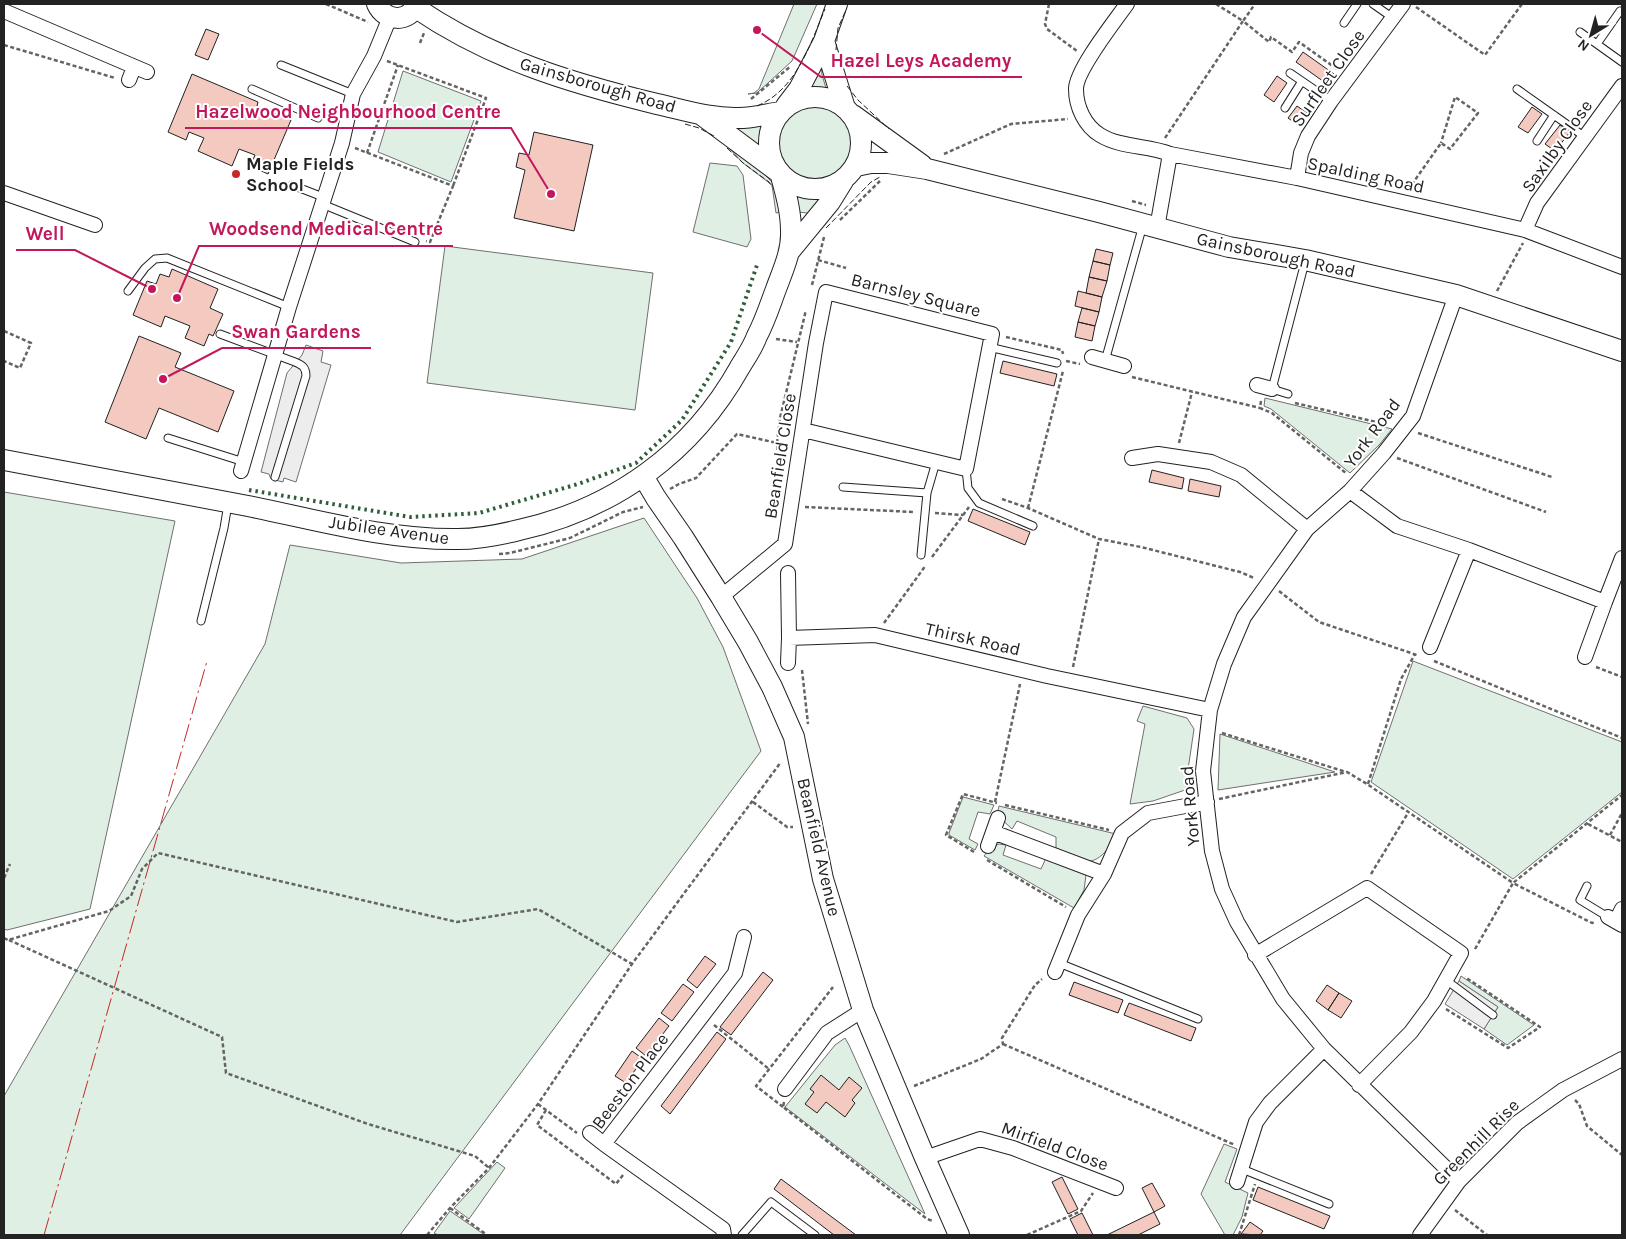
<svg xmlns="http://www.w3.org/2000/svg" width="1626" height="1239" font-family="Karla,sans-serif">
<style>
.green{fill:#e0efe3;stroke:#6f6f6f}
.parking{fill:#ededed;stroke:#6f6f6f}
.building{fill:#f3c9c0;stroke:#222}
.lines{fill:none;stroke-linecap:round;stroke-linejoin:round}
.lane-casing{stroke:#222;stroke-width:9}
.street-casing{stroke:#222;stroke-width:16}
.secondary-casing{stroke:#222;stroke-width:22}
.path{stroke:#646464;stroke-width:2.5;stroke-dasharray:4 2.5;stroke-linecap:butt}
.lane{stroke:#fff;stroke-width:7}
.street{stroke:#fff;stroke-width:14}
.secondary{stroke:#fff;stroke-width:20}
.hedge{stroke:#2f5e38;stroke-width:4;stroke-dasharray:2.5 4;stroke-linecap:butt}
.fence{stroke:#222;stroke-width:1;stroke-dasharray:6 2.5;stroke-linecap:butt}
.power{stroke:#c62828;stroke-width:1;stroke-dasharray:18 4 2.5 4;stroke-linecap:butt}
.poi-dot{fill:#c62828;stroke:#fff;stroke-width:2}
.labels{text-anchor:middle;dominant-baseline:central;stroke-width:4;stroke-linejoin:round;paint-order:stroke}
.street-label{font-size:18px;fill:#222;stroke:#fff}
.poi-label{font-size:18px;font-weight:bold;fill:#222;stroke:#fff;text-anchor:start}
.leader{fill:none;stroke:#c2185b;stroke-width:2}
.callout-dot{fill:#c2185b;stroke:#fff;stroke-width:2}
.callout-label{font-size:19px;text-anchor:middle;font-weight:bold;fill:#c2185b;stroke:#fff;stroke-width:4;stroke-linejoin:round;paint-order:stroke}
</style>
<rect width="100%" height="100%" fill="#fff"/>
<path class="green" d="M794,4H817L792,61L757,93L748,94L754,93L759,89Z
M821,62L822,75L826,88L824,90H807Z
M403,71L481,101L451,182L378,152Z
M776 143a39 39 0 1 1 78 0a39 39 0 1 1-78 0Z
M765,122L761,135L760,151L735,133L739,124Z
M729,145L763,173L775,185L782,212L776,213L772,185L743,163L728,147Z
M710,163L737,166L743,175L751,239L747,247L693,232Z
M796,195L813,198L822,197L812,217L807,213L798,212Z
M445,246L653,273L635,410L427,383Z
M1265,398L1392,429L1379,445L1350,473L1271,409L1264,406Z
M4,492L175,521L90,909L7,930L4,929Z
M644,518L697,598L723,647L761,751L400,1235H4V1096L265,644L290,545L401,563L522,559Z
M1413,661L1622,742V792L1513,879L1371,782Z
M1143,706L1187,718L1194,729L1185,790L1153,801L1130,804L1145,724L1137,721Z
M1220,734L1335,772L1218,790Z
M963,797L994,805L990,814L978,812L969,839L978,844L975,850L949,835V833Z
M999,806L1116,834C1112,845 1099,864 1085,861C1075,859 1065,852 1056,848V837L1017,821L1012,829L997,815Z
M999,844L1006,845L1003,855L1041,869L1046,858L1086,875L1084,890L1074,908L984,856L991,847Z
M1461,976L1534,1025L1507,1045L1484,1029L1498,1007L1459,981Z
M845,1038L849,1045L925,1214L785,1107L835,1045Z
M1224,1144L1237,1149L1225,1182L1248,1193L1242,1217L1233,1235H1225L1201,1194Z
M497,1162L505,1168L469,1219L454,1208Z
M450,1211L485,1235H438L434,1233Z"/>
<path class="parking" d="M306,345L323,351L321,362L331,365L296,482L284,478L283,482L271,479L269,474L261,472L287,373L302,355Z
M1459,981L1498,1007L1484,1029L1445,1004Z"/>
<path class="building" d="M206,29L219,34L208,60L195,55Z
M1303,52L1334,74L1327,84L1296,62Z
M192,74L258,102L257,106L291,120L268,174L250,166L255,155L239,149L232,166L198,151L204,138L189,132L186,140L168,132Z
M1277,76L1287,83L1274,102L1264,95Z
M1297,106L1307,113L1298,125L1288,118Z
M1532,107L1542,114L1528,133L1518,127Z
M1560,125L1570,132L1555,151L1545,144Z
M534,132L593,145L574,231L514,218L525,170L516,167L519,153L529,155Z
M1096,249L1113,253L1110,265L1093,261Z
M1093,261L1110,265L1107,281L1089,277Z
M172,269L218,289L210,308L223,314L213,336L209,334L204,346L185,338L190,326L165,316L161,327L133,315L147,281L156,284L160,274L169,277Z
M1089,277L1107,281L1102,297L1086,293Z
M1078,291L1102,297L1099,312L1075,306Z
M1082,308L1099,312L1095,326L1078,322Z
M1078,322L1095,326L1092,341L1075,337Z
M139,336L181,353L175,367L234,391L218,432L159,408L146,439L105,422Z
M1003,361L1057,374L1054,386L1000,373Z
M1152,470L1184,478L1182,489L1149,482Z
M1190,479L1221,486L1219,497L1188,491Z
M973,509L1030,532L1025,545L968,521Z
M705,956L716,964L697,988L687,980Z
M763,972L773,980L731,1035L720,1027Z
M1074,982L1123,1000L1118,1013L1069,995Z
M683,984L694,992L672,1021L661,1013Z
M1327,985L1339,993L1328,1010L1316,1001Z
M1339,993L1352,1001L1341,1018L1328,1010Z
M1129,1003L1196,1028L1191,1041L1124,1015Z
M659,1018L669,1026L646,1056L636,1048Z
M717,1032L726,1039L670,1114L661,1106Z
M632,1051L643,1059L626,1083L615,1076Z
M821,1075L839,1090L849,1077L862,1088L852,1100L855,1103L845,1117L826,1102L817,1113L805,1104L814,1092L810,1089Z
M1062,1177L1078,1209L1068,1214L1052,1182Z
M781,1179L856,1235H834L774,1189Z
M1152,1183L1165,1206L1154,1212L1142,1188Z
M1258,1187L1330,1216L1324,1229L1253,1200Z
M1154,1212L1160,1224L1138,1235H1107Z
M1082,1213L1093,1235H1078L1070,1219Z
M1250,1222L1263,1231L1260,1235L1241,1234Z"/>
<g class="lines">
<g class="lane-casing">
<path id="lane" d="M1373,4L1393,18
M1344,23L1357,4
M1580,32L1622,62
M1597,44L1620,11
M281,65L353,94
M1290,73L1331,101
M252,89L318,118
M1517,89L1585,137
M1285,108L1302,81
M1537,141L1554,115
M292,185L323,197
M322,204L415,242
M128,291L145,268L155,259L167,258L289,307
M220,334L295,362C302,365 306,367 306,376L275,477
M989,347L1057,363
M1105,361L1143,225
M1288,394L1272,389L1305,262
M168,438L244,462
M966,469L968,488L979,503L1033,526
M843,487L927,493
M921,555L927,493L936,462
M201,621L224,528L228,504
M1587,886L1580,900L1608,917
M1059,963L1198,1019
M1446,980L1493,1015
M1242,1169L1329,1204
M742,1235L771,1202L815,1235"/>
</g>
<g class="street-casing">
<path id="street" d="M1127,4C1115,21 1076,70 1076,89C1076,107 1085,126 1100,135C1121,148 1148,145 1170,154
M4,11L147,72
M129,80L134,67
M1297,178L1301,153L1308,136L1331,101L1403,4
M4,193L95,225
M1157,228L1170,154L1297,178L1525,230L1622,267
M1525,230L1537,203L1622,86
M1456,295L1413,416L1384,453L1350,491L1307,529L1244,617L1224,664L1210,710L1203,771L1212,851L1222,889L1237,922L1283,999L1324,1049L1459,1181
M1092,357L1124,366
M1257,385L1272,389
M1132,458L1158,454L1211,462L1241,475L1307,529
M241,471L289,307L342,143L353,94L374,56L390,17
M1350,491L1397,526L1469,550L1605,602L1622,558
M788,573L789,638L875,635L1047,676L1210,710
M721,597L785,544L816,343L826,292L992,334L966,469L803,430
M1430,647L1469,550
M1585,657L1605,602
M788,663L789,638
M993,832L1104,874
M988,846L998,818
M1608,917L1622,925
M1616,921L1622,909
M1255,955L1367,888L1461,953L1434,1001L1411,1032L1359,1085
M1055,972L1078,915L1104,874L1122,833L1148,813L1207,802
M785,1089L827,1033L863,1010
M590,1133L604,1144
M925,1158L980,1139L1013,1148L1116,1188
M1237,1182L1256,1122L1270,1103L1324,1049
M724,1235L723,1229L604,1144L735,973L744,937
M1420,1235L1459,1181L1517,1123L1563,1090L1622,1059"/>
</g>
<g class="secondary-casing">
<path id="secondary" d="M377,4C385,22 409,23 417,4
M416,8C491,59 570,83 657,104C684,110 711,119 739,118C753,118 767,114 780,112
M824,41L845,108
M769 143a46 46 0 1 1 92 0a46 46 0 1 1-92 0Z
M786,106L799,89L824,41L837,4
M853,115L922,165
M703,116L777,171
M856,166L871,163H888L927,169L1099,212L1229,247L1305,260L1456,295L1622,351
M789,252L830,202L843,181
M4,460C85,476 167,490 248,506C317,520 387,540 458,539C478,539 499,535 519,530C614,509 692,453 740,367C746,357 753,347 757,336C765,321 770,305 776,289C783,270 792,251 791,231C791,212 786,194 781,176
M643,476L656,498L683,537L721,597L748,642L772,687L794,737L823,879L863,1010L925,1158L959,1235"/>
</g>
<path class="path" d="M326,4L368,22
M1049,4L1045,24L1047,29L1077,51
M1216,4L1243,21L1255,4
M1416,7L1485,55L1522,4
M420,43L424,33
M4,45L115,78
M387,61L486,98L453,186
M751,99L791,66
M1165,138L1243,21L1269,42L1271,37L1292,52L1299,42L1337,69
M355,148L453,186L430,242L426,241
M367,153L398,65
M944,154L1011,124L1068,119
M1408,190L1441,143L1450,149L1478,113L1455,97L1441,143
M1132,201L1146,205
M840,220L880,181
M818,260L846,268
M812,285L824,237
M1497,291L1523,243
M4,331L31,343L20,368L4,361
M1006,337L1062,350L1063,354
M776,339L797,342
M1066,361L1080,364
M1132,377L1260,408
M1261,401L1260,408L1272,413L1347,474
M1295,403L1389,425
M1418,433L1552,477
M1179,443L1192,392
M1397,458L1546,512
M670,489L679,484L696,478L737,434L786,445
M1002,499L1028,508L1099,539L1141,547L1240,572L1254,578
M805,507L914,512
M774,508L778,461L777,443L780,418L806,310
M1028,508L1063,371
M935,513L963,515
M499,554L510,553L570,538L623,512L643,507
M932,557L969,507
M1279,591L1319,622L1417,655
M884,623L926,565
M1434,661L1622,738
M1073,667L1099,539
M1596,667L1622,677
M802,670L808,724
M1222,733L1346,772
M1368,784L1401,679L1415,654
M1219,799L1347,772L1367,784L1513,883L1622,795
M753,802L787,827H793
M995,802L1020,684
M1005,805L1109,830
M1588,824L1622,842
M1610,835L1622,813
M974,852L946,835L963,794L997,803
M987,860L1066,907
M1371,874L1408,813
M4,878L10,864
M4,938L8,940L109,911L131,896L142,869L158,853L457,922L538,909L632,964
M9,940L222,1037L226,1073L368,1124L475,1156L489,1168
M1475,949L1513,883L1592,923L1595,922
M1446,1009L1508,1048L1540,1027L1465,977
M714,1025L769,1069
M1003,1044L1235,1145
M914,1086L981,1059L1003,1044L1002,1038L1035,985L1042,979
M1575,1100L1579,1104L1587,1126L1622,1155
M784,1102L783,1107L927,1219L933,1221
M538,1104L577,1133
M783,1107L756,1086L833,987
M546,1110L537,1125L616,1184L623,1175
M450,1208L487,1235
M1455,1210L1487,1235
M427,1235L450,1208L489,1168L538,1104L632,964L781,762
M1027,1235L1081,1211L1093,1193
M1239,1235L1255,1184"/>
<use href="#lane" class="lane"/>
<use href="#street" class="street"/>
<use href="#secondary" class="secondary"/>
<path class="hedge" d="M249,490L410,517L479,513L578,484L636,463L682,420L731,342L758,262"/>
<path class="fence" d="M836,50L838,28L846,10
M847,86L858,100L889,129
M757,106C796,90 810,45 825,9
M685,124L699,128L714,136
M727,148L743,163L769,182L772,187
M826,228L871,182L880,177"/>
<path class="power" d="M44,1235L207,661"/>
</g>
<circle class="poi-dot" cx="236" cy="174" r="5"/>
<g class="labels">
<g class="street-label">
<text transform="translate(1328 78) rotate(-55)">Surfleet Close</text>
<text transform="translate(598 85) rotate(16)">Gainsborough Road</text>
<text transform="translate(1557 146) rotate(-55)">Saxilby Close</text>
<text transform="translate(1366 175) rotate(12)">Spalding Road</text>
<text transform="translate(1276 255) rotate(12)">Gainsborough Road</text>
<text transform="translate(916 295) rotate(14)">Barnsley Square</text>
<text transform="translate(1372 433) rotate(-53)">York Road</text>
<text transform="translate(780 456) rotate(-81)">Beanfield Close</text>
<text transform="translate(389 530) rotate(8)">Jubilee Avenue</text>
<text transform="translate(973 639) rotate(13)">Thirsk Road</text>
<text transform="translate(1190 806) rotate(-95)">York Road</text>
<text transform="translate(819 847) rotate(77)">Beanfield Avenue</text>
<text transform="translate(630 1081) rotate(-53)">Beeston Place</text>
<text transform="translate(1476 1142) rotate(-45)">Greenhill Rise</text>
<text transform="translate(1055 1146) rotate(20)">Mirfield Close</text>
</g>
<g class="poi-label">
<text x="246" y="164">Maple Fields<tspan x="246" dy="21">School</tspan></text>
</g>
</g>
<path class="leader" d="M757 30L821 77H1022M551 194L511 128H185M177 298L199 246H453M152 289L75 250H16M163 379L222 348H371"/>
<g class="callout-dot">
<circle cx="757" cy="30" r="5"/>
<circle cx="551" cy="194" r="5"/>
<circle cx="177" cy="298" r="5"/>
<circle cx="152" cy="289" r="5"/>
<circle cx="163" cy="379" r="5"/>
</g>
<g class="callout-label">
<text x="921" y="67">Hazel Leys Academy</text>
<text x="348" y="118">Hazelwood Neighbourhood Centre</text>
<text x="326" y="235">Woodsend Medical Centre</text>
<text x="45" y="240">Well</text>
<text x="296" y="338">Swan Gardens</text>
</g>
<rect width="1626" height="1239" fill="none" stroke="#222222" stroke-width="10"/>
<g transform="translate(1591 35) rotate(217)" stroke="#ffffff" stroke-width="4" paint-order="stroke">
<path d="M0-4L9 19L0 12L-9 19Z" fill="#222222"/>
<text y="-8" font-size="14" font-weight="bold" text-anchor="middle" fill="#222222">N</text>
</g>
</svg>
